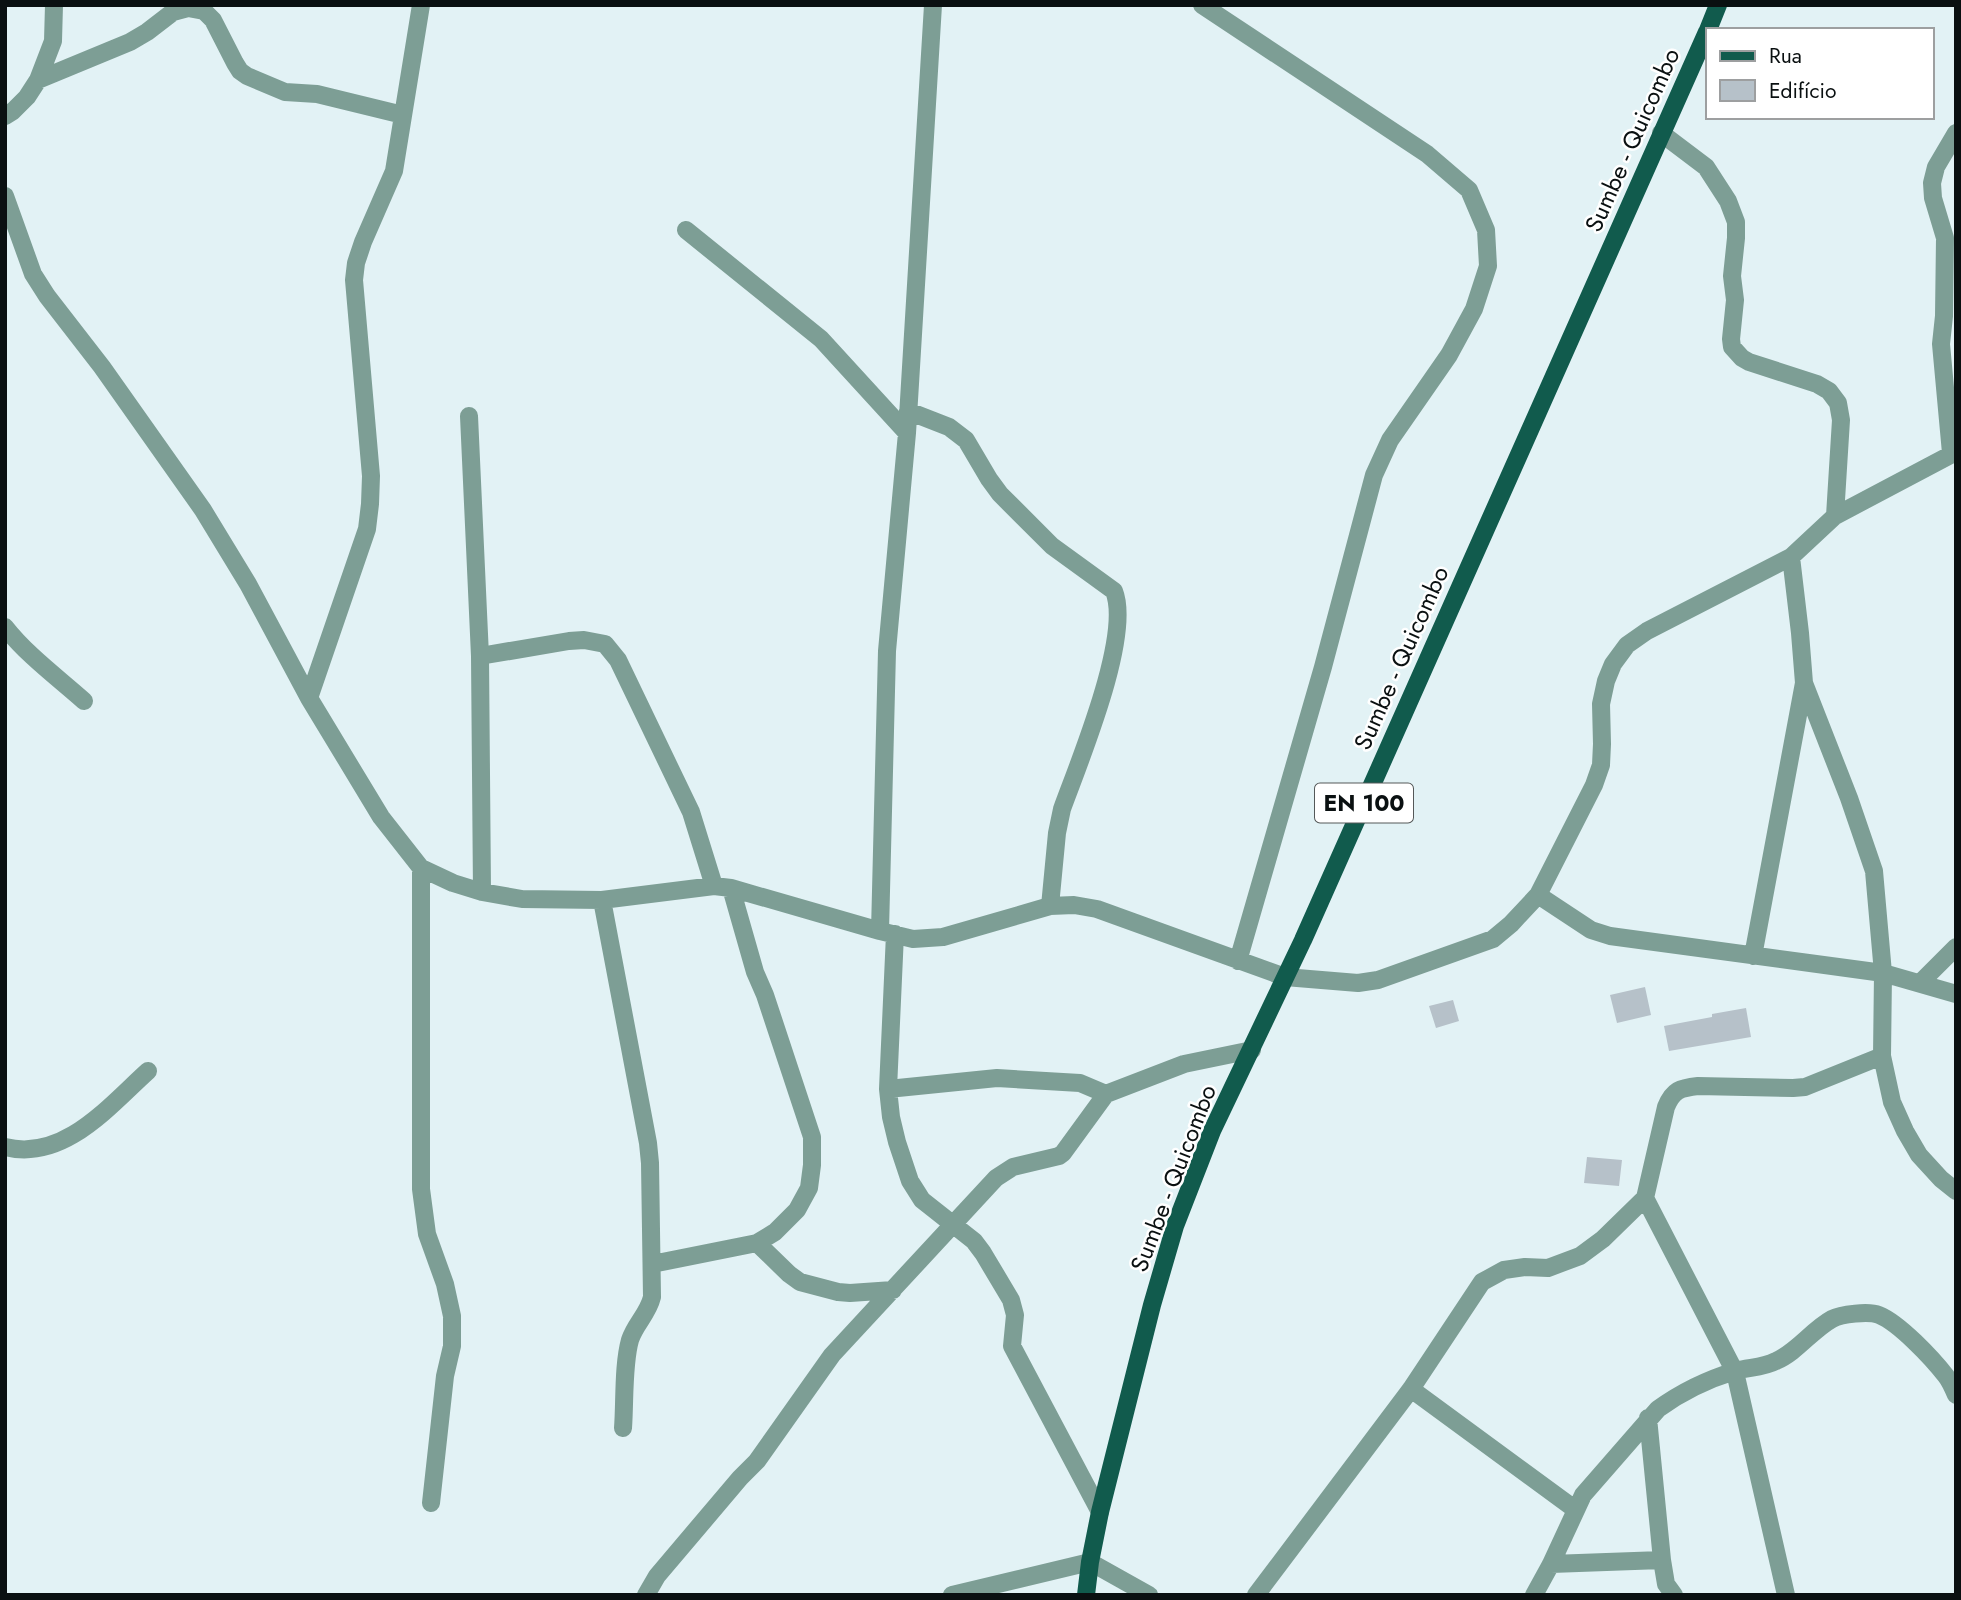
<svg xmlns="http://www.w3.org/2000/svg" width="1961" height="1600" font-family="Jost,sans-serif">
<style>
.building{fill:#b6c1c9}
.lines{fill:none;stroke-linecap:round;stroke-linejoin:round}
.minor{stroke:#7d9e95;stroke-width:18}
.major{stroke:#115b4d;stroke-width:18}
.labels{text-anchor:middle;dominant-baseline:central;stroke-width:5;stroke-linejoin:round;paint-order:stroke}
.shield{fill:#fff;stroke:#545858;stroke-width:2}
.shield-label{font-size:23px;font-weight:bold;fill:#0a1011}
.street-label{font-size:24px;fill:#0a1011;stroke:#fff}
</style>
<rect width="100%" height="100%" fill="#e2f2f5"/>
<path class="building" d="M1645,987L1651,1015L1617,1023L1610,995Z
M1453,1000L1459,1021L1436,1028L1429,1006Z
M1746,1008L1751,1037L1669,1051L1664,1026L1712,1017V1014Z
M1587,1157L1622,1160L1619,1186L1584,1183Z"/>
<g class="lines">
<path class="minor" d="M1202,5L1427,154L1469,190L1486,230L1488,266L1474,309L1449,355L1390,440L1374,475L1323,667L1238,961
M38,80L130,42L147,32L173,12L188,8L204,11L213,20L235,63L240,71L247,76L285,92L317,94L403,115
M5,116L13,111L27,97L38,80L53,41L54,5
M1661,133L1706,167L1728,201L1736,222V238L1732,276L1735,300L1731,339L1732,347L1742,358L1749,362L1817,384L1829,391L1838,403L1841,420L1835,516
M5,196L33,274L47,296L102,367L203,510L248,584L309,698L381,817L421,868L453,883L482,892L522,899L602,900L714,886L731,888L880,931L913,939L943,937L1050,906L1074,905L1097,909L1285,977L1358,983L1378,980L1493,939L1511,924L1538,895L1594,785L1601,765L1602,744L1601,704L1606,681L1613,664L1627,645L1647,631L1791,557L1835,516L1956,452
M686,230L821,339L907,433
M908,411L949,427L966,440L989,479L1000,494L1052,546L1114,591C1132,636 1079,762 1062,809L1057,833L1050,906
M469,416L480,656L482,892
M1951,453L1941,344L1944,316L1945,238L1933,198L1932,183L1936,167L1956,133
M5,627C27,655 57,677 84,701
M480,656L569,641L584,640L605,644L618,660L691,812L714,886
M1804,683L1849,798L1874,871L1883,973L1882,1056L1892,1102L1905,1131L1919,1155L1941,1179L1956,1191
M309,698L367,529L370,504L371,476L354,280L356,263L363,242L394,171L421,5
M421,868V1189L427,1234L445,1284L452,1316V1346L445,1376L431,1503
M1538,895L1591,930L1610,936L1883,973L1956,994
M602,900L648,1143L650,1163L652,1297C648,1314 635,1324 630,1340C623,1365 625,1401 623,1428
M880,931L887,651L907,433L933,5
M895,934L888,1089L891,1117L897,1142L910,1181L922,1200L974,1241L983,1253L1011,1300L1015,1315L1012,1346L1100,1512
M1753,956L1804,683L1800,633L1791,557
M1920,983L1956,947
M888,1089L997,1078L1080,1083L1106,1094
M5,1147C64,1162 110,1105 148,1071
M1645,1198L1735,1372L1786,1595
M757,1243L789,1274L800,1282L838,1292L850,1293L893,1290
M652,1264L757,1243L775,1232L797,1210L809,1188L812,1165V1137L765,995L755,972L731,888
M1411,1389L1576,1510
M1648,1418L1662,1560L1666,1584L1674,1595
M1551,1564L1662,1560
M646,1595L657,1576L740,1478L757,1461L832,1355L996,1178L1013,1167L1059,1156L1063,1153L1106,1094L1184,1064L1252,1050
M952,1595L1090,1562L1149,1595
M1256,1595L1411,1389L1482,1282L1504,1270L1525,1267L1548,1268L1580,1256L1603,1239L1645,1198L1666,1107C1673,1090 1680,1088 1698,1086L1793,1088L1805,1087L1882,1056
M1534,1595L1551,1564L1583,1495L1658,1409C1680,1393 1709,1379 1735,1371C1749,1367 1763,1368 1776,1361C1797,1352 1812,1330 1832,1319C1841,1314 1869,1311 1879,1315C1899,1323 1932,1358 1946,1376C1950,1381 1953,1388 1956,1395"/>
<path class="major" d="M1708,30L1718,5
M1086,1595L1090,1562L1100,1512L1152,1305L1175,1226L1212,1131L1303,940L1707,32"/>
</g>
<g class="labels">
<rect class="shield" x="1315" y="783.5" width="98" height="39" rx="5"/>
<g class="shield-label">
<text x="1364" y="803">EN 100</text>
</g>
<g class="street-label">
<text transform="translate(1632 140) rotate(-66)">Sumbe - Quicombo</text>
<text transform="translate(1401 658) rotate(-66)">Sumbe - Quicombo</text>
<text transform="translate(1173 1178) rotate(-69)">Sumbe - Quicombo</text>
</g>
</g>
<rect width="1961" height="1600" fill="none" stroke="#0a1011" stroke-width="14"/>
<rect x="1706" y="28" width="228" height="91" fill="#ffffff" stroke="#9d9fa0" stroke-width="2"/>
<rect x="1720" y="51" width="35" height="10" fill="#115b4d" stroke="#9d9fa0" stroke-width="2"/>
<text x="1769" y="63" font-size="21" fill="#0a1011">Rua</text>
<rect x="1720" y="80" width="35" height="21" fill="#b6c1c9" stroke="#9d9fa0" stroke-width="2"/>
<text x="1769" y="98" font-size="21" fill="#0a1011">Edifício</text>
</svg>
